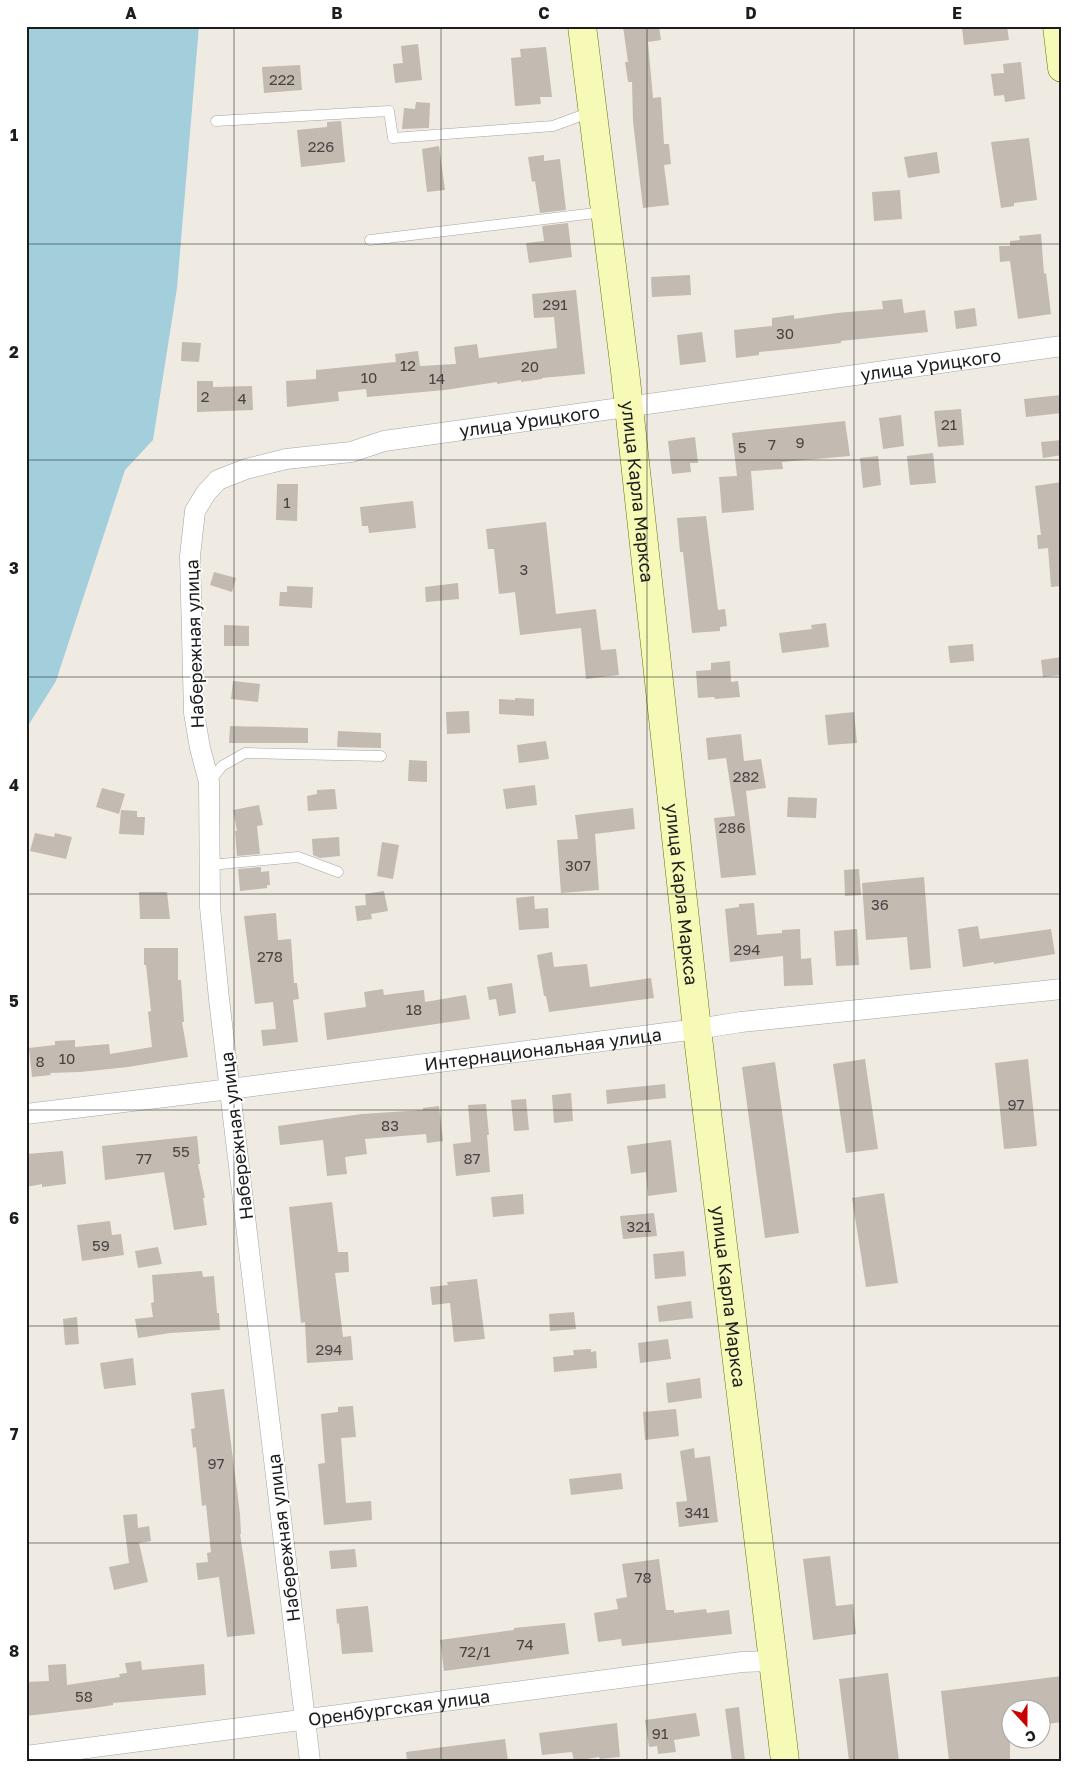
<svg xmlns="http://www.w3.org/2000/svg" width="1088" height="1787" font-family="'Golos Text',sans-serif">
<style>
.water{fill:#a3cfdd}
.building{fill:#c3bab2}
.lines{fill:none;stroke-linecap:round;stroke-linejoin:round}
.lane-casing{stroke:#a4a4a4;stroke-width:11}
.street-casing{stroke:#a4a4a4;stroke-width:21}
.secondary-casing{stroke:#687504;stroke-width:29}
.lane{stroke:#fff;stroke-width:10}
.street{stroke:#fff;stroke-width:20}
.secondary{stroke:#f6fab6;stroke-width:28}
.grid{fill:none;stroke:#1d1d1d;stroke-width:1;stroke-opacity:0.55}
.labels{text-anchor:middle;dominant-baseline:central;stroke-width:4;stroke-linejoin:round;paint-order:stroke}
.number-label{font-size:15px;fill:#464442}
.street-label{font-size:18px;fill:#1d1d1d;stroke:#fff}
.neatline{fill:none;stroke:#1d1d1d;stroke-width:2}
.grid-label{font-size:16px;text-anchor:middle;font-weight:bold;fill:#1d1d1d}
</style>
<rect width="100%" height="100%" fill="#efebe3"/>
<path class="water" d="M26,26H199L177,288L153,440L125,470L56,681L26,729Z"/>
<path class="building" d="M623,26H659L661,40L648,42L653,98L661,97L664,144H669L671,164L664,165L669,205L643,208L633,121L632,82H628L625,62H628Z
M980,26H1007L1009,40L964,45L962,28Z
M418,44L422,80L395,83L393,64L403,63L401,46Z
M546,47L552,97H540L541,104L515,106L511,58L521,57L520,49Z
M1021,62L1025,99L1005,102L1004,95L994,96L991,74L1004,73L1003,64Z
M300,65L302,90L264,93L262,67Z
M416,102L430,103L429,128L402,129L404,108L415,109Z
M341,121L345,162L301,167L297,130L327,127V122Z
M1029,138L1037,200L1014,203V206L1001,208L991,142Z
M439,146L445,190L427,192L422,149Z
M937,152L940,173L908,178L904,157Z
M544,155V161L560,159L566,210L540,213L535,181L532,182L528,157Z
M900,190L902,219L874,221L872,192Z
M568,223L572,257L529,263L526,243L544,241L542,226Z
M1041,234L1044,274L1046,273L1051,314L1018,319L1010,261L1000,262L999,246H1010V241L1020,240L1019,236Z
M690,275L691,295L652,297L651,277Z
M576,290L585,374L542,378V379L521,382V380L497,384V382L445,390L367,397L366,389L338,392L339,401L287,407L286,381L316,379V370L396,362L395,354L418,351L420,366L456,364L454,347L477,344L479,358L557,348L554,317L534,318L532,294Z
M902,299L904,313L925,310L928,332L841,341V343L800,348L759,352V355L736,358L734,330L772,326V318L794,315V319L837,313L883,309L882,301Z
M975,308L977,326L956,329L954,311Z
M702,332L706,362L680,365L677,335Z
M182,342L201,343L199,362L181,361Z
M197,381H213V387L252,386L253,410L197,412Z
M1060,395L1062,413L1026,417L1024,399Z
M961,409L964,445L938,447L934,411Z
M901,415L904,446L883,449L879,418Z
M845,421L850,456L782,462L783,469L751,471L754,510L722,513L719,477L737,476L732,433Z
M695,437L698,463H690L691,472L672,474L668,441Z
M1062,440V455L1043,458L1041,442Z
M933,453L936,483L910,485L907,456Z
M878,456L881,485L863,488L860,458Z
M1062,482V586L1051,587L1048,548L1038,549L1037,535H1041L1035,486Z
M277,484H298L297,521L276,520Z
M413,501L416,528L369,533L368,526H362L360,507Z
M706,516L718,610L725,609L727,626L720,627V631L692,633L683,552H680L677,518Z
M546,522L556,614L596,609L601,650L616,649L619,675L586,679L581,628L520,635L515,592L499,594L494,549H488L486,529Z
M214,572L236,578L232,592L210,585Z
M458,583L459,599L426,602L425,587Z
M287,586L313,587L312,608L279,606L280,592H287Z
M826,623L829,647L782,653L779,633L812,629L811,625Z
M224,625L249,626V646H224Z
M973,644L974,661L950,663L948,646Z
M1062,657V675L1043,677L1041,660Z
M730,661L731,682L738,681L740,697L715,699L714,697L698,698L696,671L711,670V663Z
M233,681L260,684L258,702L231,699Z
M515,698L534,699V716L499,714V699L515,700Z
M469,711L470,733L447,734L446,712Z
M854,712L857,743L828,745L825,715Z
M230,726L308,728V743H229Z
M338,731L381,733V748L337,747Z
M741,734L744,761L761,759L766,788L746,791L756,875L721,878L714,818L735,816L726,758L708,760L706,738Z
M546,741L549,759L519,763L517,745Z
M409,760L427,761V782L408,781Z
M535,785L537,805L506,809L503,789Z
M102,788L125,794L119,814L96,807Z
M335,789L337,809L308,811L307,796L317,794V790Z
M788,797L817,798L816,818L787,817Z
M259,805L263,825L257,826L260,854L237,856L235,831H237L233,810Z
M633,808L635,829L595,834L599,890L561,893L557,840L578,839L575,815Z
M121,810L137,811V817H145L144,835L119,834Z
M35,833L54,837L55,833L72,837L66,859L30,851Z
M339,837L340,856L320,858L313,855L312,839Z
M382,842L399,845L393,879L377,876Z
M261,867V872L269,871L270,885H267V888L240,891L238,869Z
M859,869L861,895L845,896L844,870Z
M924,877L931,968L910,970L907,937L866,940L862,883Z
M384,891L388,911L371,914L372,919L357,921L355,906L366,905L365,894Z
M139,892H167L170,919H140Z
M534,896L535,909L548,908L549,928L519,930L516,898Z
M754,903L757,935L782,933V930L800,929L801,959L811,958L813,985L784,986L783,956L730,962L725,909L739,907V904Z
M276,913L278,940L291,939L294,983H297L299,999L293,1000L298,1042L263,1046L261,1030L276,1029L273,1002L255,1004L244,916Z
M978,926L980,939L1051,929L1055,954L994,964V962L963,967L958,929Z
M857,929L859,965L836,966L834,931Z
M144,948H178V980H181L184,1022H182L188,1057L128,1067L80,1072L50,1073L51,1075L32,1077L29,1048L55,1045V1041L75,1040V1047L109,1044L110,1054L152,1047L148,1012L151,1011L146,965H144Z
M552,952L554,967L587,964L590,987L651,978L654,998L549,1012L546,996H544L537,955Z
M512,983L516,1013L499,1016L496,999L489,1000L487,987Z
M383,989L384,995L424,990L425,1002L466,995L470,1019L327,1040L324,1013L366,1007L364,992Z
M865,1059L878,1149L846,1153L833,1064Z
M1028,1059L1037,1146L1004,1149L995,1063Z
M775,1062L799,1233L765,1238L742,1067Z
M665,1084L666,1098L607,1104L606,1090Z
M571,1093L573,1121L554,1123L552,1095Z
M526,1099L529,1130L514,1131L511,1100Z
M486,1104L489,1135H487L490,1172L456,1176L453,1144L471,1142L468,1105Z
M439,1106L443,1141L427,1143L426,1134L365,1139L367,1154L345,1157L347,1174L327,1176L323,1140L280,1145L278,1126L362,1114L423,1110V1108Z
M197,1136L200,1164H198L205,1198H203L207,1225L174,1230L164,1172L105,1180L102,1146Z
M671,1140L677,1192L648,1196L646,1172L631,1174L627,1146Z
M63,1151L66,1184L42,1187V1184L26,1187V1154Z
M884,1193L898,1283L866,1287L852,1198Z
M523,1194L524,1214L493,1217L491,1197Z
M332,1202L338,1252H348L349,1272L335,1273L343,1337L351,1336L353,1360L307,1363L305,1322L301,1323L289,1207Z
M654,1213L657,1236L623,1239L620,1216Z
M110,1221L112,1235L121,1234L124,1255L82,1261L77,1225Z
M158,1247L162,1264L138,1268L135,1251Z
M684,1251L686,1276L655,1279L653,1254Z
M202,1271L203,1277L214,1276L217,1313H219L220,1330L170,1333L138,1338L135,1319L153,1317L151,1303L154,1302L152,1275Z
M477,1279L485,1339L454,1342L450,1303L432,1305L430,1287L448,1285L447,1282Z
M691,1301L693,1318L659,1322L657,1306Z
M574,1312L576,1329L550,1331L549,1314Z
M77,1317L79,1344L65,1345L63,1319Z
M668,1339L671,1359L640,1363L638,1343Z
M591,1349V1352L596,1351L597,1368L554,1372L553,1357L574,1355L573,1350Z
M133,1358L136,1385L104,1389L100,1363Z
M700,1378L702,1398L668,1403L666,1383Z
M224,1389L240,1514L241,1534H240L255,1634L227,1637L219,1577L198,1580L196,1563L208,1562L207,1553L211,1552L206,1505L202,1506L196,1447L193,1448L191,1429L195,1428L191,1393Z
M353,1406L356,1437L341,1438L346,1503L371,1501L372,1520L324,1525L318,1464L325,1463L321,1414L338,1412V1407Z
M676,1409L679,1436L645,1440L643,1412Z
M694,1448L695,1458L710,1456L718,1522L679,1527L676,1502L687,1501L680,1451Z
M621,1473L623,1489L571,1495L569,1479Z
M137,1514L138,1528L149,1526L151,1541L139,1543L148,1582L114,1590L109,1567L129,1563L123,1515Z
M355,1549L357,1567L331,1569L329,1551Z
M830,1556L836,1606L853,1604L856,1634L813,1640L803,1559Z
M659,1559L666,1610H674V1613L706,1609L707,1613L729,1610L732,1634L622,1646L621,1639L598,1642L594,1613L618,1609L616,1599L627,1597L622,1564Z
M368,1606L373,1652L342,1654L339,1623L337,1624L336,1609Z
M565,1623L569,1654L444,1671L440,1640L514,1630V1628Z
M141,1661L142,1670L204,1664L206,1695L113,1703V1705L94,1708L26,1716V1682L49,1681L48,1665L66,1664L67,1685L120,1677L119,1674L127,1673L125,1663Z
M888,1673L899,1761H849L839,1679Z
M1062,1676V1722L1040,1725V1710H1010V1761H949L941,1691Z
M739,1707L745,1761H732L725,1709Z
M696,1713L700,1736L674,1740L676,1752L658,1754L657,1746L649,1747L645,1720Z
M617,1723L620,1757L600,1759L599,1757L574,1761L572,1752L542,1755L539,1733Z
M505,1739L508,1761H407L406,1752Z"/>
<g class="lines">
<g class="lane-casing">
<path id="lane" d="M216,121L389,111L393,138L553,126L591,112
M370,240L604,212
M209,782L222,766L245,753L381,756
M210,865L298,857L338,872"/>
</g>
<g class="street-casing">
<g id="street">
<path id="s1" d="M26,1114L230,1089L697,1029L741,1022L1062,989"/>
<path id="s2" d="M26,1756L742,1662L773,1661"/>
<path id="s3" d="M310,1761L219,999L210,907L209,782L200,748L194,713L190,556L195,511L206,493L218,480L246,469L286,459L351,452L384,441L1062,346"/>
</g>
</g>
<g class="secondary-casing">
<g id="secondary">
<path id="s4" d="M582,26L625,371L697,1029L785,1761"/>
<path d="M1057,26L1062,68"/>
</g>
</g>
<use href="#lane" class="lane"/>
<use href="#street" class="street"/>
<use href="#secondary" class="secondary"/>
</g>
<path class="grid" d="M234,26V1761M441,26V1761M647,26V1761M854,26V1761M26,244H1062M26,460H1062M26,677H1062M26,894H1062M26,1110H1062M26,1326H1062M26,1543H1062"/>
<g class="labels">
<g class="number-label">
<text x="282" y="79">222</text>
<text x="321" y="146">226</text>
<text x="555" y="304">291</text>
<text x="785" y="333">30</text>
<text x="408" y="365">12</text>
<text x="530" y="366">20</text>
<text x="369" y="377">10</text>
<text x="437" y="378">14</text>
<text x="205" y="396">2</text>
<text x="242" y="398">4</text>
<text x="949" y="424">21</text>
<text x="800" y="442">9</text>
<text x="772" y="444">7</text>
<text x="742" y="447">5</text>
<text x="287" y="502">1</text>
<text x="524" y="569">3</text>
<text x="746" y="776">282</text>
<text x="732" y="827">286</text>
<text x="578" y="865">307</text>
<text x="880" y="904">36</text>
<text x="747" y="949">294</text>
<text x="270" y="956">278</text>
<text x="414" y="1009">18</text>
<text x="67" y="1058">10</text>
<text x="40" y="1061">8</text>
<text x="1016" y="1104">97</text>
<text x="390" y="1125">83</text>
<text x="181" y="1151">55</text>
<text x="144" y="1158">77</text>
<text x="472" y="1158">87</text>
<text x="639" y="1226">321</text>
<text x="101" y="1245">59</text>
<text x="329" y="1349">294</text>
<text x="216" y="1463">97</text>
<text x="697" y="1512">341</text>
<text x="643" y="1577">78</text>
<text x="525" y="1644">74</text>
<text x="475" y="1651">72/1</text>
<text x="84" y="1696">58</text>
<text x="660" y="1733">91</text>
</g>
<g class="street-label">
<text stroke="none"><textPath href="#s3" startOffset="2020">улица Урицкого</textPath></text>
<text stroke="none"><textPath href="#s3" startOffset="1615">улица Урицкого</textPath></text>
<text stroke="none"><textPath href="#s4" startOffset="469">улица Карла Маркса</textPath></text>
<text transform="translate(194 644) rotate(-92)">Набережная улица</text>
<text stroke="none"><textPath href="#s4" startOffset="874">улица Карла Маркса</textPath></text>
<text stroke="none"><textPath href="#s1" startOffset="521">Интернациональная улица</textPath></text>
<text transform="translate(236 1136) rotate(-97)">Набережная улица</text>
<text stroke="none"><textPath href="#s4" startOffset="1279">улица Карла Маркса</textPath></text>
<text transform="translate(283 1538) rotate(-97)">Набережная улица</text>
<text stroke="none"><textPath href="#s2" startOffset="376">Оренбургская улица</textPath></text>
</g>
</g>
<rect width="1088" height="1787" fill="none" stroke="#ffffff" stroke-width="55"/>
<g transform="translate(1026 1724) rotate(159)"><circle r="24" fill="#ffffff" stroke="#a5a5a5"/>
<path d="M0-4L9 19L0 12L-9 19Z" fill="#cb0100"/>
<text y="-8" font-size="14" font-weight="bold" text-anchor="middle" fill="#1d1d1d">С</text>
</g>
<rect x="28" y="28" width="1032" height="1732" class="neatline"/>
<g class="grid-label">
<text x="131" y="19">A</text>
<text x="337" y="19">B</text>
<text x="544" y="19">C</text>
<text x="751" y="19">D</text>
<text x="957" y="19">E</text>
<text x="14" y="141">1</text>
<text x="14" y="358">2</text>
<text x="14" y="574">3</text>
<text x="14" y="791">4</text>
<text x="14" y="1007">5</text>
<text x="14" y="1224">6</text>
<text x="14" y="1440">7</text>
<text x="14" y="1657">8</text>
</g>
</svg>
